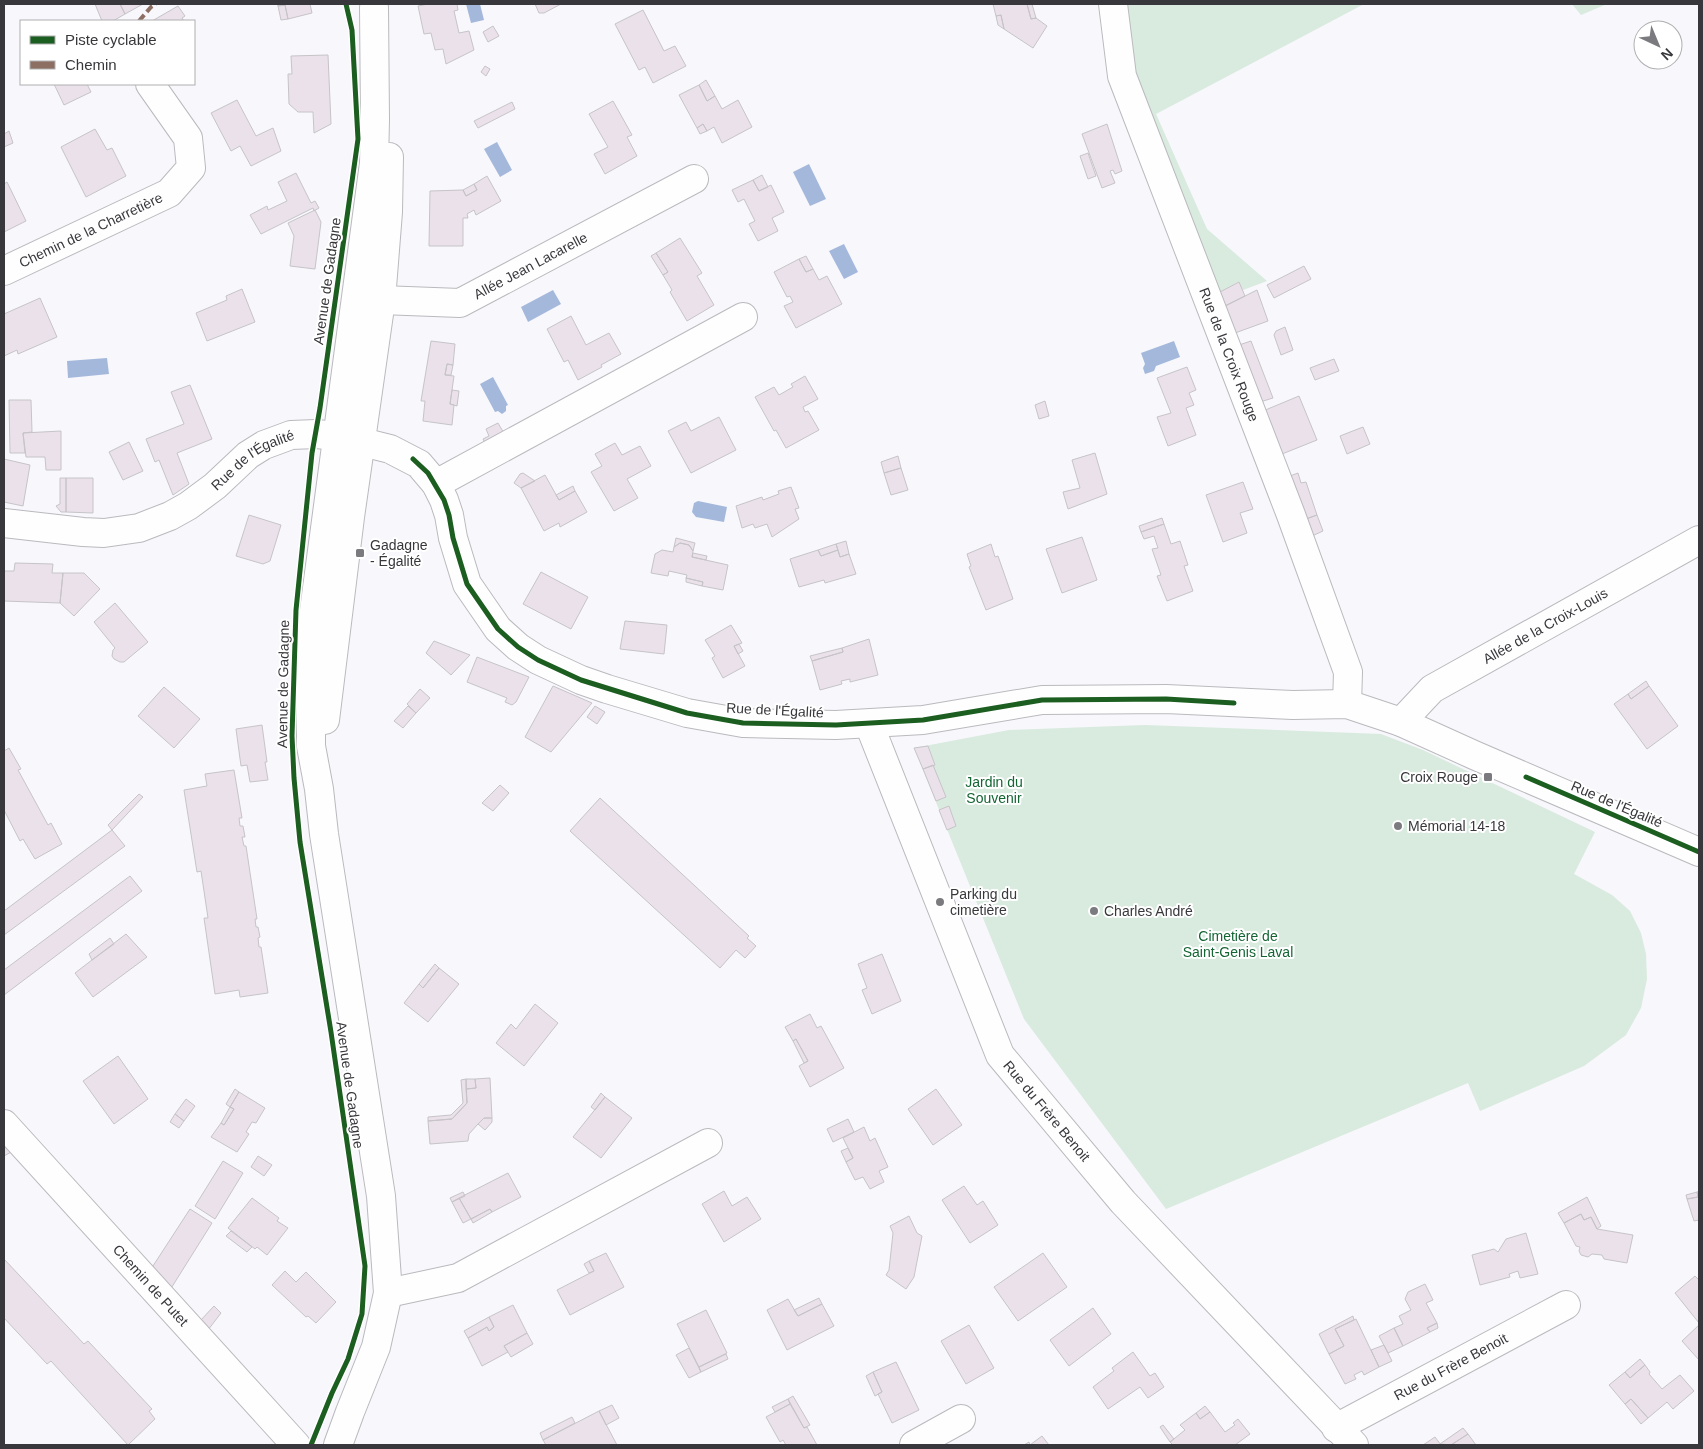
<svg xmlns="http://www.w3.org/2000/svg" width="1703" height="1449" font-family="Arial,sans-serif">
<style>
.green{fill:#d9eadf}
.water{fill:#a4b8db}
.building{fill:#ebe1eb;stroke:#c6c4c7}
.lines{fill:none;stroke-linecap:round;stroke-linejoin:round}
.minor-casing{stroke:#bababe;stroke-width:30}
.major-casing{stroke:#bababe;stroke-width:30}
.minor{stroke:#fefeff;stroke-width:28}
.major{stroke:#fefeff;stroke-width:28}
.quiet{stroke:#8d6e63;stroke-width:4;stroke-dasharray:8 4;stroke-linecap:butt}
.cycleway-casing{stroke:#fff;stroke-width:8}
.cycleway{stroke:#1b5e20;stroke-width:5}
.poi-dot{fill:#7b7b7f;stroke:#fff;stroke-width:2}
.labels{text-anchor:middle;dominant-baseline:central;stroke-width:4;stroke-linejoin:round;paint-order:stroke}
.street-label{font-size:14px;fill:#38383c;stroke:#fff}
.poi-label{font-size:14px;fill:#38383c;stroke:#fff;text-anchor:start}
.park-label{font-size:14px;fill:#146534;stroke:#fff}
</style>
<rect width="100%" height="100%" fill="#f7f7fc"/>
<path class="green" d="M1121,4H1364L1156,114L1207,229L1267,281L1243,290L1238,282L1220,292L1134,90Z
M1572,4H1607L1581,15Z
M1145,725L1381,734L1423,750L1595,832L1574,874L1612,895L1630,911L1641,933L1646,954L1647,979L1641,1008L1626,1035L1584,1066L1480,1111L1468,1083L1166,1209L1024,1019L914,748L1009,730Z"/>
<path class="water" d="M466,4H480L484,20L471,23Z
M497,142L512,170L500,177L484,149Z
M809,164L826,199L810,206L793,172Z
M844,244L858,272L844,279L829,251Z
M553,290L561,304L528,322L521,307Z
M1174,341L1180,357L1156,366L1154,371L1145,374L1143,368L1145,364L1141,353Z
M107,358L109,374L68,378L67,361Z
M493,377L508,405L506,406V411L502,414L498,411L495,412L480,384Z
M698,501L727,507L724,522L696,517L692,512L694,503Z"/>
<path class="building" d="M95,4H120L125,14L113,21H102Z
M120,4H143L125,14Z
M277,4H310L312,13L288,19L285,5L278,6Z
M428,4H457L458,10L454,11L459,33L469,31L474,50L446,64L443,49L435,50L431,33L424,34L418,6Z
M535,4H561L544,13H539Z
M993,4H1027L1031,19L1036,18L1047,26L1033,48L1004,29L1001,15L996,16Z
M1027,4H1032L1036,18L1031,19Z
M285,5L288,19L281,20L278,6Z
M178,6L185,16L182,18L184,21H152Z
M643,10L664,51L675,46L686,66L653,83L645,67L639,70L615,24Z
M1001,15L1004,29L998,25L996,16Z
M493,26L499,36L488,42L483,32Z
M328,55L331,124L314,133L313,112H298L289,104L288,74H292L291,56Z
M485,66L490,69L486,76L481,72Z
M706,80L715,96L707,101L699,85Z
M54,84H87L91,92L64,105Z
M699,85L707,101L715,96L722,109L738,100L752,127L722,143L714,127L707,131L703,124L697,128L679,95Z
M237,100L256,136L273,128L281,151L251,166L240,146L231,151L211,113Z
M613,101L632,135L627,137L637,156L605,174L594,154L608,147L589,114Z
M512,102L515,109L478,128L474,121Z
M703,124L707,131L700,134L697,128Z
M1107,124L1122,171L1115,174L1113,170L1110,171L1115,183L1102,188L1082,134Z
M95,129L107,150L112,148L126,176L86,197L61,147Z
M9,131L13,143L4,147V134Z
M1088,153L1096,176L1088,179L1080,156Z
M296,173L311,203L315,201L319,208L314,211L313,208L261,234L250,215L267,206L268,210L287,201L278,182Z
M762,175L768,187L759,191L753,180Z
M487,176L501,201L476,215L474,210L467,214L468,218H463V246H429L430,191L463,190L466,196L477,190L474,184Z
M753,180L759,191L771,185L784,212L772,218L778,231L758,241L749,224L755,221L744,199L738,202L732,190Z
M7,182L26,221L4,232V184Z
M474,184L477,190L466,196L463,190Z
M315,210L321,222L315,269L290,266L294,236L288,223Z
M680,238L702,273L697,276L714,305L687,321L670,292L672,290L663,275L668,272L656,253Z
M656,253L668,272L663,275L651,256Z
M806,256L813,269L806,272L799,259Z
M799,259L806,272L813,269L819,280L827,276L842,304L796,328L784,306L793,302L790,296L787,297L774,272Z
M1304,266L1311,279L1274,298L1267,285Z
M1239,282L1245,296L1225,306L1220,292Z
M242,289L255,322L207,341L196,313L227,300L226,296Z
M1257,290L1268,321L1235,333L1225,306Z
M40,298L57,337L18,354L17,350L4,356V314Z
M571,316L586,345L609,333L621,354L601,365L602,367L578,380L568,360L564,362L547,329Z
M1285,327L1293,350L1281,355L1274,335L1276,331Z
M431,341L455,344L453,365L447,364L445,375L454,376L450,404L454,405L452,425L423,421L425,401H421Z
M1251,341L1273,398L1260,402L1239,345Z
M1334,359L1339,371L1315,380L1310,368Z
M447,364L453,365L451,375H445Z
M1187,367L1196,390L1189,393L1194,405L1186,408L1196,435L1168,446L1157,417L1171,413L1157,378Z
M805,376L818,399L803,407L805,412L808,411L819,430L786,448L776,430L774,431L755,397L774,387L779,395L793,387L791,384Z
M190,385L212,439L177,453L189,484L173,495L159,460L155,462L146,439L184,424L171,392Z
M452,390L459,391L457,406L450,404Z
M1299,396L1317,440L1282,454L1263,411Z
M9,400H31L32,432L23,433L25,453H10Z
M1045,401L1049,416L1039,419L1035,405Z
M719,417L736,450L691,473L668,431L686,422L691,431Z
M498,423L505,435L486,445L483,439L489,436L486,429Z
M1363,427L1370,444L1347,454L1340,436Z
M61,431V470H46L45,457H26L23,433Z
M129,442L143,471L123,480L109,452Z
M615,443L622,455L640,446L651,466L627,479L638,498L614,511L591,472L602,466L595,454Z
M1095,453L1107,494L1068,509L1063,492L1080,488L1072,460Z
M898,456L901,468L884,473L881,462Z
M4,459L30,465L23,506L4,502Z
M901,468L908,490L891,495L884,473Z
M523,473L535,481L521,488L514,483L520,474Z
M1298,473L1301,483L1306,482L1317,515L1306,519L1290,476Z
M545,475L559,500L575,491L587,512L560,527L559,523L544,531L521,488Z
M60,478H66V512H61L56,506L60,504Z
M66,478H93V513L66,512Z
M1243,482L1253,509L1240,513L1247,533L1223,542L1206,495Z
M573,486L575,491L559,500L556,495Z
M791,487L799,508L795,509L799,519L772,537L767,524L755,528L753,524L742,528L736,506L762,497L763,500L779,494L778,491Z
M249,515L281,525L270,561L263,564L236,556Z
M1317,515L1323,531L1312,536L1306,519Z
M1162,518L1164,524L1141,532L1139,526Z
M1164,524L1171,544L1180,541L1188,565L1184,566L1193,591L1167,601L1157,576L1161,575L1152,549L1158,548L1154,536L1144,539L1141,532Z
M1082,537L1097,580L1062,593L1046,549Z
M676,538L695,543L693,551L689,545L680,543L674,547Z
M846,541L849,554L840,557L836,544Z
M680,543L689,545L693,551L692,557L728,565L723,590L702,586L703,582L686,578L687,575L669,571L668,576L651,573L655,554L662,550L673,552L674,547Z
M836,544L838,550L821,556L818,550Z
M991,544L995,557L998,556L1013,599L986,610L969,567L971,566L967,554Z
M818,550L821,556L838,550L840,557L849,554L856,574L825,583L824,580L799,587L790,559Z
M693,553L707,556L706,560L692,557Z
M15,563L53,564L52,573H63L60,603L4,601V571H14Z
M541,572L588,597L571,629L523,604Z
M63,573H84L100,589L74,616L60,603Z
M686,578L703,582L702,586L686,582Z
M115,603L148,642L124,662H120L114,659L112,656L113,650L115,648L94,622Z
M625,621L667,625L664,654L620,649Z
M731,625L742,643L734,646L745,666L723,678L712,658L715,656L705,640Z
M869,639L878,675L850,682V679L841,681L842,684L820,690L812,661L843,652L842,648Z
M434,641L470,655L451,675L426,653Z
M739,644L743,651L738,654L734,646Z
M842,648L843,652L812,661L810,656Z
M477,657L529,677L516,702L512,705L505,702L507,698L467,682Z
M1646,681L1649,686L1631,699L1628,694Z
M553,686L592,703L551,752L525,737Z
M1649,686L1678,726L1647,749L1614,704L1628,694L1631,699Z
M164,687L200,719L174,748L138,716Z
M420,689L430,698L416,713L407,704Z
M408,706L416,713L403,728L394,721Z
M595,706L605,712L597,724L587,717Z
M262,725L267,762H265L268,780L250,782L247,765L241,766L236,729Z
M928,746L935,765L923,769L914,748Z
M9,748L21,769L18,770L48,825L51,823L62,844L35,859L23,839L20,841L4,810V751Z
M933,765L946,797L936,801L923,769Z
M234,770L242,818H239L240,826H243L245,837H242L244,846H246L257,919H255L256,927H258L260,937L258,938L259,947H261L268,993L240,997L239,990L215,994L204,918H208L201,871L197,872L184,790L207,786L205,774Z
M500,785L509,793L493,811L482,803Z
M139,794L143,797L112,830L108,825Z
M600,798L749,936L747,938L756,946L745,958L736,950L720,968L570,831Z
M949,806L956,826L947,830L939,810Z
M112,830L125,846L4,935V911Z
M130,876L142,891L4,995V970Z
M126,934L147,957L93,997L75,973Z
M110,938L114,944L92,960L89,954Z
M882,954L901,1001L872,1014L862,990L867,988L858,964Z
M435,964L439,968L423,988L419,984Z
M439,968L459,984L428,1022L404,1003L419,984L423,988Z
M535,1004L558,1023L524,1066L496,1043L511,1024L516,1029Z
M810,1014L817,1028L821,1026L844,1068L810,1087L799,1066L808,1061L796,1039L793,1041L785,1027Z
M796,1039L808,1061L804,1063L793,1041Z
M118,1056L148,1099L114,1124L83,1081Z
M490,1078L492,1118H484L478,1124L469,1134L468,1141L430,1144L428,1121L452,1119L467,1103L466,1089L476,1088L475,1079Z
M466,1079H475L476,1088L466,1089Z
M466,1079L467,1103L452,1119L428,1121V1117L451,1115L463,1103L461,1080Z
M235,1089L239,1092L230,1107L226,1104Z
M936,1089L962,1125L933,1145L908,1109Z
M239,1092L265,1108L256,1123L252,1122L246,1132L249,1134L237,1152L211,1137L221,1123L224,1125L234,1109L230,1107Z
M601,1093L605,1097L595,1110L591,1107Z
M605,1097L632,1118L601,1158L573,1137Z
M186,1099L195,1106L184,1121L175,1114Z
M230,1107L234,1109L224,1125L221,1123Z
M175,1114L184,1121L179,1128L170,1122Z
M484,1118H492V1122L485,1130L478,1124Z
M848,1119L854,1132L833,1142L827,1129Z
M864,1127L870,1141L875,1138L888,1167L879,1171L884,1182L870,1189L863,1177L855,1180L846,1162L853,1158L843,1138Z
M4,1141L13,1151L4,1156Z
M848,1148L853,1158L846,1162L841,1151Z
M258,1156L272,1165L264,1176L251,1167Z
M223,1161L243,1173L215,1219L195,1206Z
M508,1173L521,1197L492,1212L490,1209L471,1219L459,1198Z
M964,1186L977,1205L983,1201L998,1225L970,1243L942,1200Z
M724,1191L732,1206L747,1197L761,1219L724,1242L702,1204Z
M1699,1191V1220L1694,1221L1687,1199L1698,1197L1697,1192Z
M463,1192L465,1196L452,1202L450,1198Z
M1697,1192L1698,1197L1687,1199L1686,1195Z
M1587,1197L1601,1226L1597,1229L1591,1217L1584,1220L1581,1214L1564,1223L1558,1213Z
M252,1198L279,1218L277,1221L288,1228L267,1255L257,1247L255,1249L228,1228Z
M459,1198L471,1219L463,1223L452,1202Z
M190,1209L212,1223L170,1290L151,1269Z
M490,1209L492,1212L473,1223L471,1219Z
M1581,1214L1584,1220L1591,1217L1597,1229L1633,1235L1627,1263L1604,1259L1602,1255L1592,1254L1588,1257L1581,1255L1579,1251L1580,1247L1576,1246L1564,1223Z
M909,1216L917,1233L922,1236L914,1277L906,1289L886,1275L889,1270L893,1233L890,1226Z
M231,1231L252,1247L247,1252L226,1236Z
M1526,1233L1538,1274L1520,1278L1518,1271L1509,1274L1510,1277L1480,1285L1472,1255L1494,1249L1498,1252L1506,1239Z
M606,1253L624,1287L570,1315L557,1290L594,1271L589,1261Z
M1043,1253L1067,1287L1018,1321L994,1287Z
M4,1259L84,1344L88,1341L152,1409L149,1411L155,1419L128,1445L51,1361L47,1364L4,1318Z
M589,1261L594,1271L589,1273L584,1264Z
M285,1271L296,1282L306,1272L336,1302L316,1323L308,1316L306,1317L272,1285Z
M1695,1276L1699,1280V1323L1675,1293Z
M1425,1284L1433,1300L1426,1303L1437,1323L1427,1328L1430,1332L1403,1346L1394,1328L1403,1324L1399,1316L1411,1310L1405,1299L1408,1292Z
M819,1298L822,1304L798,1316L794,1310Z
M788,1299L798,1316L822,1304L834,1326L787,1350L767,1310Z
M513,1305L527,1333L504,1346L508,1352L482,1366L468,1338L487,1327L489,1331L494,1327L489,1317Z
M214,1306L221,1313L208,1330L200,1321Z
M1093,1308L1111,1334L1069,1366L1050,1340Z
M706,1310L727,1353L699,1367L677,1324Z
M1353,1316L1354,1320L1335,1329L1344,1346L1329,1354L1319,1334Z
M489,1317L494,1327L489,1331L487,1327L468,1338L464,1331Z
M1356,1319L1379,1367L1364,1375L1362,1371L1354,1375L1356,1379L1345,1384L1329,1354L1344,1346L1335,1329Z
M1437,1323L1438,1328L1430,1332L1427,1328Z
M969,1325L994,1368L966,1384L941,1341Z
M1699,1325V1360L1682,1341Z
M1394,1328L1403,1346L1388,1353L1379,1336Z
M527,1333L533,1344L511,1357L504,1346Z
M1384,1345L1392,1361L1379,1367L1371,1350Z
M689,1348L701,1372L689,1378L676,1355Z
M1133,1352L1150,1376L1155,1373L1164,1387L1148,1398L1140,1387L1108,1409L1093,1387L1114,1371L1112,1368Z
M726,1354L728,1359L701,1372L699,1367Z
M1640,1359L1645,1365L1630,1378L1625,1372Z
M896,1362L919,1410L892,1423L878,1394L882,1392L873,1372Z
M1645,1365L1650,1372L1649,1374L1662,1389L1680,1375L1694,1391L1673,1409L1667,1402L1648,1418L1631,1399L1625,1404L1609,1385L1625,1372L1630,1378Z
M873,1372L882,1392L875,1396L866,1376Z
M793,1396L810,1425L804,1428L788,1399Z
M788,1399L790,1404L775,1412L772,1407Z
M1631,1399L1648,1418L1641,1424L1625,1404Z
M790,1404L804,1428L807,1427L817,1445H786L783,1440L780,1442L766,1417Z
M612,1405L619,1418L606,1425L599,1411Z
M1205,1406L1210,1412L1200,1419L1196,1413Z
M599,1411L617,1445H546L543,1440Z
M1210,1412L1225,1432L1235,1425L1233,1423L1238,1419L1250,1434L1235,1445H1173L1170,1442L1185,1430L1180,1425L1196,1413L1200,1419Z
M572,1417L575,1423L543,1440L540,1433Z
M1163,1425L1174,1439L1170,1442L1160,1427Z
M1463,1428L1468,1434L1451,1445L1440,1444Z
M1468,1434L1476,1445H1451Z
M1042,1436L1049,1445H1024L1029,1442L1030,1445Z
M1435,1437L1441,1445H1423Z"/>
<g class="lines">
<g class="minor-casing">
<g id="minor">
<path id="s1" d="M1113,4L1122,76L1291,515L1348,672L1347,704"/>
<path id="s2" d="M4,271L169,193L191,168L188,138L150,84"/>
<path id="s3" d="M359,297L381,300L460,303L694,179"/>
<path d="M436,484L743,317"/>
<path id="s4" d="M4,523L83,532L104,533L139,528L170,516L188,506L215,486L248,455L264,445L291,435L316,434L338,436L390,449L419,464L436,484L444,500L449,515L453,538L467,584L498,629L518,647L538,660L581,680L607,689L687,713L743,723L836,725L923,720L1042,700L1166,699L1293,705L1347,704L1401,722L1474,755L1699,852"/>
<path id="s5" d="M1401,722L1432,689L1699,540"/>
<path id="s6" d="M869,724L1000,1055L1123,1202L1354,1445"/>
<path id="s7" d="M4,1124L296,1445"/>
<path d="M388,1293L458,1278L708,1143"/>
<path id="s8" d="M1336,1428L1566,1305"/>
<path d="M914,1445L961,1419"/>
</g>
</g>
<g class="major-casing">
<path id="major" d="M325,720L350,517L381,300L388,212L389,157
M338,1445L350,1412L376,1347L388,1293L381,1196L324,834L319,789L311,746V661L313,618L374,163L375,120L374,7"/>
</g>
<use href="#minor" class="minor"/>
<use href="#major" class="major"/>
<path class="quiet" d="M139,21L151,7L156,4"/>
<g class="cycleway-casing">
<path id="cycleway" d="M413,459L428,473L444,500L449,515L453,538L467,584L498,629L518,647L538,660L581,680L687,713L743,723L836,725L923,720L1042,700L1166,699L1234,703
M1526,777L1699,852
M311,1445L332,1393L348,1359L362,1314L365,1266L331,1032L300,842L294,778L292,736L296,610L312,453L320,408L358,139L352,30L346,4"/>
</g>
<use href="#cycleway" class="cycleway"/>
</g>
<g class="poi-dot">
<rect x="355" y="548" width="10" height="10" rx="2.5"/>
<rect x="1483" y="772" width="10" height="10" rx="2.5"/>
<circle cx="1398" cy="826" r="5"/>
<circle cx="940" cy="902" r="5"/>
<circle cx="1094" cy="911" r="5"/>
</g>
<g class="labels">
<g class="street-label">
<text stroke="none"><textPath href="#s2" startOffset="96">Chemin de la Charretière</textPath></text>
<text stroke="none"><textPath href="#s3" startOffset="181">Allée Jean Lacarelle</textPath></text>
<text transform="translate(327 281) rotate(-82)">Avenue de Gadagne</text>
<text stroke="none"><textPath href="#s1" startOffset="371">Rue de la Croix Rouge</textPath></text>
<text stroke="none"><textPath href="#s4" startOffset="270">Rue de l'Égalité</textPath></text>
<text stroke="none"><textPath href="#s5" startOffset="175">Allée de la Croix-Louis</textPath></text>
<text transform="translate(283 684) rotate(-89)">Avenue de Gadagne</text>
<text transform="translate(775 710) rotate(3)">Rue de l'Égalité</text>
<text transform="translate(1617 804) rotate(23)">Rue de l'Égalité</text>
<text transform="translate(350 1085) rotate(82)">Avenue de Gadagne</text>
<text stroke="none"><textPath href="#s6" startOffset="429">Rue du Frère Benoit</textPath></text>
<text stroke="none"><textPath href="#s7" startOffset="218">Chemin de Putet</textPath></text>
<text stroke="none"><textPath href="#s8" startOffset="130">Rue du Frère Benoit</textPath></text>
</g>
<g class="poi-label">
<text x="370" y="545">Gadagne<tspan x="370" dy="16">- Égalité</tspan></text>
<text x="1478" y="777" text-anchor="end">Croix Rouge</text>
<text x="1408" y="826">Mémorial 14-18</text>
<text x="950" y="894">Parking du<tspan x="950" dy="16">cimetière</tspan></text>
<text x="1104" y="911">Charles André</text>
</g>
<g class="park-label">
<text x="994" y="782">Jardin du<tspan x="994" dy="16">Souvenir</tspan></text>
<text x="1238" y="936">Cimetière de<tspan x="1238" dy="16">Saint-Genis Laval</tspan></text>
</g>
</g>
<rect width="1703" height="1449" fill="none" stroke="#38383c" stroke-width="10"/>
<rect x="20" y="20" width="175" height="65" fill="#ffffff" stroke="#afafb1"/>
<rect x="30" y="36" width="25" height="8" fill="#1b5e20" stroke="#afafb1"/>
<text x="65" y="45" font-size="15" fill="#38383c">Piste cyclable</text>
<rect x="30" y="61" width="25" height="8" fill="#8d6e63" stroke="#afafb1"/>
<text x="65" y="70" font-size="15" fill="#38383c">Chemin</text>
<g transform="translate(1658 45) rotate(136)"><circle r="24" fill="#ffffff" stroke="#afafb1"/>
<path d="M0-4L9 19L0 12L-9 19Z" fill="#7b7b7f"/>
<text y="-8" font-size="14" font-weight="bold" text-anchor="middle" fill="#38383c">N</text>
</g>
</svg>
